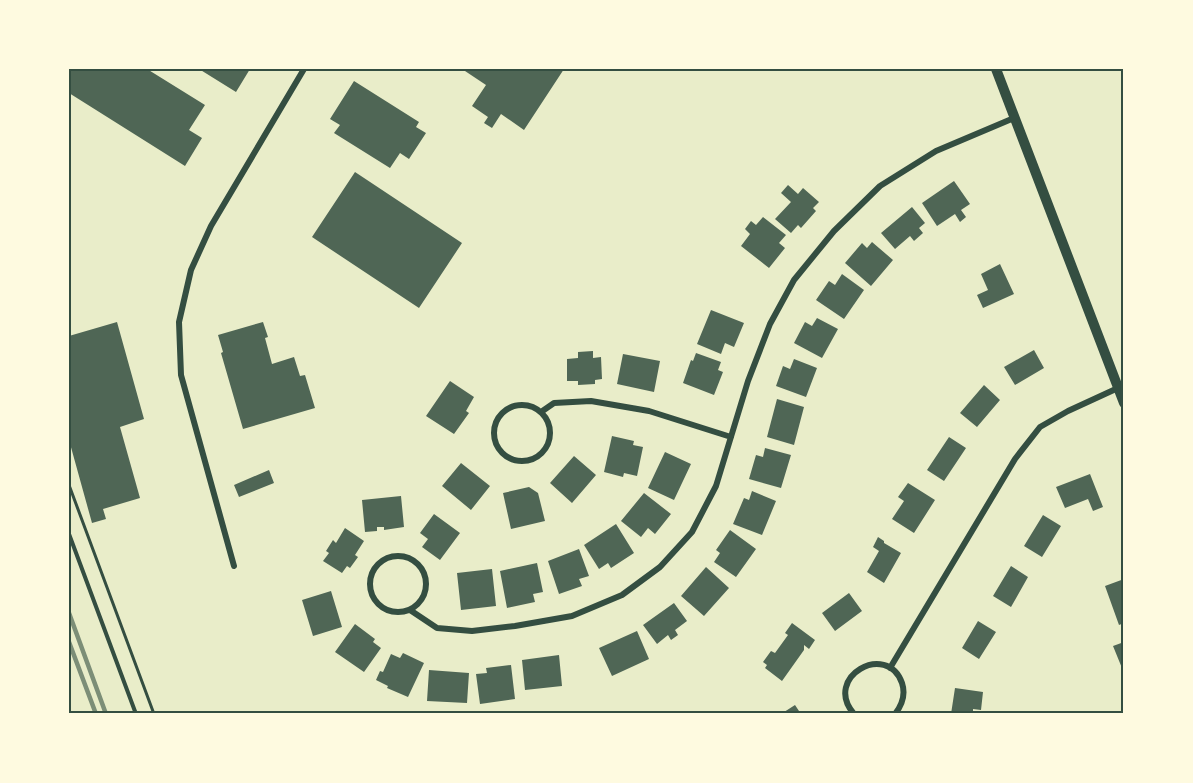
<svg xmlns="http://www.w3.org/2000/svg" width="1193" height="783" font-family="Quicksand,sans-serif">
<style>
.building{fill:#4f6655}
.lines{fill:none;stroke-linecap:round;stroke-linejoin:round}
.path{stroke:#344e41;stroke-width:3}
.service{stroke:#344e41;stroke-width:4}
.minor{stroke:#344e41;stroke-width:6}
.tertiary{stroke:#344e41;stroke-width:10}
.rail{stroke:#7c8e77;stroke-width:4.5}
.neatline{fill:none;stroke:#344e41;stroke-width:2}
</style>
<rect width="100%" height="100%" fill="#e9edc9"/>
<path class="building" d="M69,69H147L205,105L189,130L202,138L185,166L69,93Z
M199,69H250L236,92Z
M462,69H564L524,130L501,114L492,128L484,123L488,117L472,106L486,85Z
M354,81L419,122L416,127L426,133L409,159L400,153L390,168L334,133L340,125L330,119Z
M355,172L462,243L419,308L312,237Z
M954,181L970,204L961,210L966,217L960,222L955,214L937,226L922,203Z
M788,185L798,194L803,188L819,202L813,208L816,211L801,228L798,225L791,233L775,219L791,202L781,193Z
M912,207L925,223L919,228L923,233L914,241L910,236L895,249L881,233Z
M763,217L786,235L779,243L785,248L769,268L741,246L750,234L745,229L751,221L756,225Z
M872,242L893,260L871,286L845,263L862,243L867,248Z
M1000,264L1014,294L983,308L977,295L988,290L981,274Z
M842,274L864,290L844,319L816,300L829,281L835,285Z
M711,310L744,323L734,347L725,343L721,354L697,344Z
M817,318L838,329L822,358L794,343L805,322L812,326Z
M117,322L144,419L120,427L140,498L103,509L106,519L92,523L69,440V336Z
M263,322L268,337L265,338L272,364L294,357L300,376L305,375L315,408L243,429L221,353L223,352L218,335Z
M1034,350L1044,368L1015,385L1004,367Z
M593,351V358L601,357L602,379L595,380V384L578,385V381H567V359L578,358V352Z
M696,353L721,362L718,370L723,372L714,395L683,383L691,360L693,361Z
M623,354L660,361L654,392L617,384Z
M794,359L817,368L806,397L776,386L783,366L790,369Z
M450,381L474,397L466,411L469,413L454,434L426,416Z
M984,385L1000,400L977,427L960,413Z
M777,399L804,407L794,445L767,437Z
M612,436L634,441L633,445L643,447L637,476L624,473L623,477L604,472Z
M949,437L966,448L944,481L927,470Z
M765,448L791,455L781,488L749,479L756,455L763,457Z
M665,452L691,464L674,500L648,488Z
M574,456L596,475L572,503L550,483Z
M461,463L490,486L471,510L442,486Z
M269,470L274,483L239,497L234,485Z
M1090,474L1103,507L1093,511L1088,499L1065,508L1056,487Z
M908,483L935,500L914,533L892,519L904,501L898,497Z
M529,487L538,493L545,521L511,529L503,493Z
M752,491L776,501L762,535L733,524L744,498L749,500Z
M644,493L671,514L655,534L648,528L641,537L621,521Z
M401,496L404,527L384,530V527H377V531L365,532L362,500Z
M434,514L460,533L440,560L422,547L428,539L420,533Z
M1043,515L1061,526L1042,557L1024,546Z
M616,524L634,553L611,568L608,563L599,569L584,545Z
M345,528L364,541L355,555L358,557L350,568L347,566L342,573L323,561L329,553L326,551L333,540L336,543Z
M730,530L756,549L736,577L714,562L720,553L716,550Z
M878,537L884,541V543L901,553L884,583L867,572L879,551L873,547Z
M579,549L589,576L579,579L582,586L559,594L548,561Z
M537,563L543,592L533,594L535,602L507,608L500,571Z
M1011,566L1028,577L1011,607L993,596Z
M706,567L729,588L704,616L681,596Z
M492,569L496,606L461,610L457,573Z
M1124,579V623L1119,625L1105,586Z
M331,591L342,627L313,636L302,600Z
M849,593L862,611L835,631L822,613Z
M674,603L687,621L675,630L678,635L671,640L668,635L657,644L643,625Z
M978,621L996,632L979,659L962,648Z
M792,623L815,640L809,649L804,645V650L782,681L765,668L767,665L763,662L771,651L775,653L788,635L785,633Z
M355,624L375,639L373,642L381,648L364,672L335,652Z
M637,631L649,659L612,676L599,648Z
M1124,642V673L1113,646Z
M403,653L424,663L408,697L387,688L388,686L376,680L380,671L383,672L391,654L400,658Z
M559,655L562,686L525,690L522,660Z
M511,665L515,699L480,704L476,674L487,673L486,668Z
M429,670L469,673L467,703L427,701Z
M955,688L983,692L981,710L973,709V714H951Z
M795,705L801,714H781Z"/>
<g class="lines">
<path class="path" d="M69,485L154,714"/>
<path class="service" d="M69,534L136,714"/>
<path class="minor" d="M494 433a28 28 0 1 1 56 0a28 28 0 1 1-56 0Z
M541,412L554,403L591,401L649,411L731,437
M370 584a28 28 0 1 1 56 0a28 28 0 1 1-56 0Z
M234,566L181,375L179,322L191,270L211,226L304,69
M410,610L437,628L472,631L515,626L572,616L622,595L660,567L692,532L716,486L748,381L770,324L794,280L834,231L880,186L936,151L1014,118
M890,668L1015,459L1040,427L1068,411L1118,388
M854,714C822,677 887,641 902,683C906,695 902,705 895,714"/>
<path class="tertiary" d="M996,69L1124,403"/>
<path class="rail" d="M69,613L106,714
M69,642L96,714"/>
</g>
<rect width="1193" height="783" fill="none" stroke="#fefae0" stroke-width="141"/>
<rect x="70" y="70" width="1052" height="642" class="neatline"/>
</svg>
